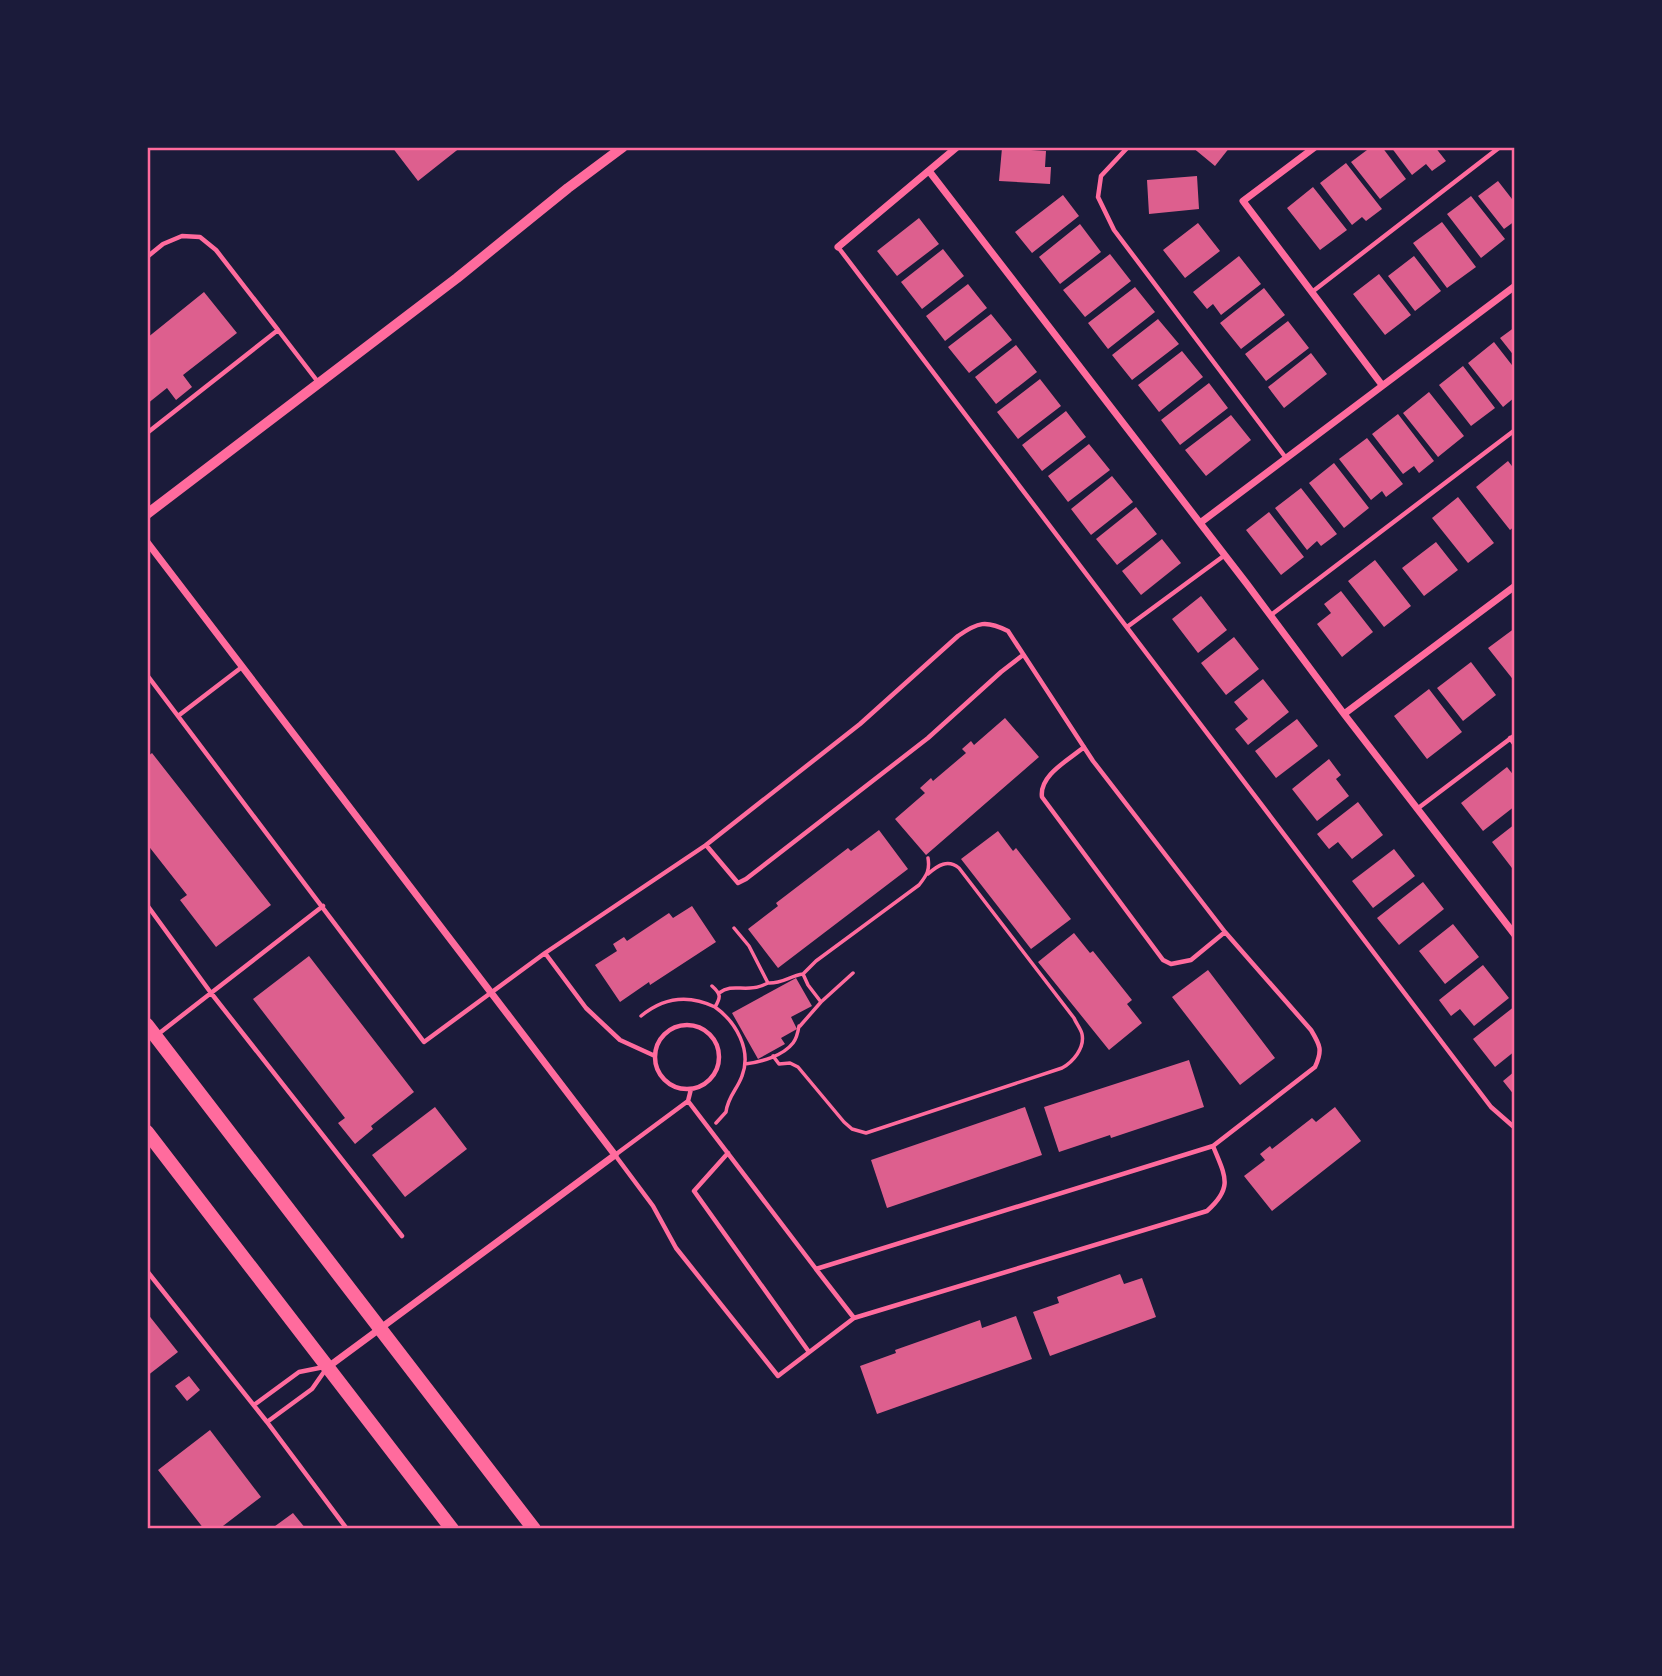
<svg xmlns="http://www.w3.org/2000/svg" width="1662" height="1676" font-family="'Fira Sans',sans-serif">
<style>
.building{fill:#dd5f8e}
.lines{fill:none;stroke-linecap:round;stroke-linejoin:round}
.path{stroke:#ff6b9d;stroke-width:3.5}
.service{stroke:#ff6b9d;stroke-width:4.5}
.minor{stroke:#ff6b9d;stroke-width:7}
.tertiary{stroke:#ff6b9d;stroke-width:10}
.primary{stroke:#ff6b9d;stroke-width:14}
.neatline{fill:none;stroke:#ff6b9d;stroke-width:2.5}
</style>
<rect width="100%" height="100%" fill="#1b1b3a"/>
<path class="building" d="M392,147H461L418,181Z
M1192,147H1230L1215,166Z
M1371,147H1382L1406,179L1380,199L1351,162Z
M1391,147H1435L1446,161L1432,171L1426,164L1412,175Z
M1002,148L1046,151L1045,167H1051L1050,184L999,181Z
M1346,163L1382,209L1366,221L1362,217L1352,225L1320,183Z
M1197,176L1199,209L1149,214L1147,180Z
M1498,181L1512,199L1515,196V221L1504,229L1478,196Z
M1313,187L1347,230L1320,250L1287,208Z
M1063,195L1079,216L1032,253L1015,232Z
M1471,196L1505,239L1481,258L1447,214Z
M919,218L939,244L897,276L877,251Z
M1442,222L1476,267L1447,288L1413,243Z
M1198,223L1220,251L1185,278L1163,250Z
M1080,224L1101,252L1060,284L1039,257Z
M943,249L964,276L922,309L901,282Z
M1110,254L1131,281L1085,317L1063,290Z
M1239,256L1261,284L1221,315L1213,304L1207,309L1193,292Z
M1414,256L1441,291L1415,311L1388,276Z
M1379,274L1411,315L1385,335L1353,294Z
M968,284L987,308L945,341L926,316Z
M1135,287L1155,312L1108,349L1088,323Z
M1264,288L1285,315L1241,349L1220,323Z
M204,292L237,333L183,375L192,387L176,400L167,388L147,404V338Z
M991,314L1012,340L969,373L948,347Z
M1158,319L1179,344L1132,380L1112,355Z
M1288,321L1309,348L1266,381L1245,354Z
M1515,327V357L1500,338Z
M1494,342L1515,369V397L1503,407L1468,363Z
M1016,345L1037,372L996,404L975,377Z
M1182,351L1203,377L1159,412L1138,385Z
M1311,353L1327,374L1284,408L1268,387Z
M1463,366L1495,408L1471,426L1439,385Z
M1040,379L1061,406L1018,439L997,412Z
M1209,383L1228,408L1180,445L1161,420Z
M1429,392L1464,436L1438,457L1403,413Z
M1066,411L1086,437L1042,471L1022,445Z
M1398,414L1434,461L1419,473L1414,466L1403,474L1372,434Z
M1231,415L1251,440L1206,476L1185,450Z
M1367,438L1403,484L1386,497L1382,491L1371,500L1339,459Z
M1089,444L1110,470L1068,502L1048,476Z
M1508,461L1515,470V526L1510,530L1476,487Z
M1334,463L1369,508L1344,528L1309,483Z
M1112,476L1133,502L1091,535L1071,509Z
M1301,488L1337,534L1321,546L1317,541L1307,550L1275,508Z
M1458,497L1494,543L1468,563L1432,518Z
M1136,507L1157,534L1117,565L1096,539Z
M1269,512L1304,557L1281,575L1246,530Z
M1162,539L1181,563L1141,595L1122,571Z
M1436,542L1458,570L1424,596L1402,568Z
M1375,560L1411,606L1384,627L1348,581Z
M1341,591L1373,632L1342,657L1317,624L1331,613L1324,604Z
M1201,596L1227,630L1198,653L1172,619Z
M1515,628V682L1488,648Z
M1234,637L1259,669L1226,695L1201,663Z
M1471,662L1496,695L1463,721L1437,688Z
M1263,679L1289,712L1248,745L1235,729L1248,719L1234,702Z
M1429,689L1462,732L1427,759L1394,716Z
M1005,718L1039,757L926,855L895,819L925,793L920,788L931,778L933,781L966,753L962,749L971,741L974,745Z
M1297,719L1318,746L1276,778L1255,751Z
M152,753L271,905L216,947L180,900L187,895L147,844V757Z
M1329,759L1341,775L1336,779L1349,796L1317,821L1292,789Z
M1507,767L1515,777V806L1483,831L1461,803Z
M1358,802L1383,835L1352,859L1338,842L1329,849L1317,834Z
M1515,824V872L1492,842Z
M879,830L908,869L778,968L748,929L778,906L776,903L848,848L851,851Z
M998,831L1013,851L1016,848L1071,919L1031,949L961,859Z
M1394,849L1415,876L1373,908L1352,881Z
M1423,882L1444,909L1399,945L1377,918Z
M692,906L716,942L650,985L649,982L620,1002L595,965L617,951L613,944L624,937L627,941L669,913L673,918Z
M1453,924L1479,957L1445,984L1419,951Z
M1074,933L1090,953L1093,951L1132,1000L1127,1004L1142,1023L1109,1050L1038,962Z
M309,956L414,1092L371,1126L373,1129L355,1144L338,1123L345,1118L253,999Z
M1483,965L1509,998L1474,1026L1460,1009L1451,1016L1439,1000Z
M1208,970L1275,1058L1240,1085L1172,997Z
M796,978L812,1006L791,1017L797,1029L781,1038L785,1044L758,1059L732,1013Z
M1515,1006V1051L1495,1067L1473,1039Z
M1189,1060L1204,1107L1111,1138L1110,1135L1059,1152L1044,1107Z
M1515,1071V1096L1503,1081Z
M435,1107L467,1149L405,1197L372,1155Z
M1025,1107L1042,1155L887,1208L871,1160Z
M1335,1107L1361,1141L1272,1211L1244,1176L1265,1160L1260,1154L1270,1146L1272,1149L1312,1118L1316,1122Z
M1120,1274L1124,1284L1142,1278L1156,1317L1050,1356L1033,1312L1059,1303L1057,1297Z
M147,1313L178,1352L147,1376Z
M1016,1316L1032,1359L877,1414L860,1366L896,1353L895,1350L980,1320L982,1328Z
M189,1376L200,1390L187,1401L175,1386Z
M210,1430L261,1497L219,1529H204L158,1470Z
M293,1513L306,1529H271Z"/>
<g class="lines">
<path class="path" d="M803,974L816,961L919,885C927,875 930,870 928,858
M712,986C721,994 721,997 715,1007C736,1022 752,1050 742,1076C737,1090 728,1096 726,1112L716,1123
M719,993C730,985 738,989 750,988C756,988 762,986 768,983L749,946L734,928
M821,1002L853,973
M641,1016C664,997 688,994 715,1007
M773,1056L779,1064L790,1063L798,1067L844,1122L852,1129L866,1133L1062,1068C1073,1062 1085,1048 1082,1034C1081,1029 1076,1023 1074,1018L959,868C948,859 938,865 928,874
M745,1064C761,1062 783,1056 793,1043C797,1038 798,1032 799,1026H800L821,1002L808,985L803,974C790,976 781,984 768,983"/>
<path class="service" d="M1128,147L1101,176L1098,197L1114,230L1286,458
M838,247L1491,1107L1515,1128
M147,257L163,244L182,236L200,237L216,250L278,330
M1312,292L1500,147
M147,433L278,330L318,382
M1271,615L1515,430
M1127,627L1225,555
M147,675L424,1042L545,953
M178,716L242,667
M1510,738L1515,745
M1084,747C1069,760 1039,775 1042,797L1163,960L1171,964L1191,960L1225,932
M1417,809L1515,735
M706,845L738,883L746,879L928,738L1001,672L1023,655
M147,905L211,993L323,906
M655 1057a32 32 0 1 1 64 0a32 32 0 1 1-64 0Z
M157,1035L211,993L402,1236
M655,1056L620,1040L586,1008L545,953L706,845L860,724L958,636C978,622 986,620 1008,631L1093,761L1225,932L1311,1030C1320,1045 1323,1050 1315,1067L1213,1146L816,1269L688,1101
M691,1089L688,1101L615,1155L653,1206L676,1248L778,1376L854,1318
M728,1153L694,1191L809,1352
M816,1269L854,1318L1207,1211C1234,1187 1225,1176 1213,1146
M147,1271L267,1422L347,1529
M254,1405L299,1372L324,1367
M267,1422L312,1389L326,1369"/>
<path class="minor" d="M1315,147L1243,201L1382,385
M929,171L1247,584L1344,714L1515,935
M838,247L957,147
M1200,523L1515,286
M147,542L615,1155L328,1367
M1344,714L1515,586"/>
<path class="tertiary" d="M147,514L457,278L568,188L623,147"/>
<path class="primary" d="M147,1025L534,1529
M147,1132L452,1529"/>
</g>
<rect width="1662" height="1676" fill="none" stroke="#1b1b3a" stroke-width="298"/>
<rect x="149" y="149" width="1364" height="1378" class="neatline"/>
</svg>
